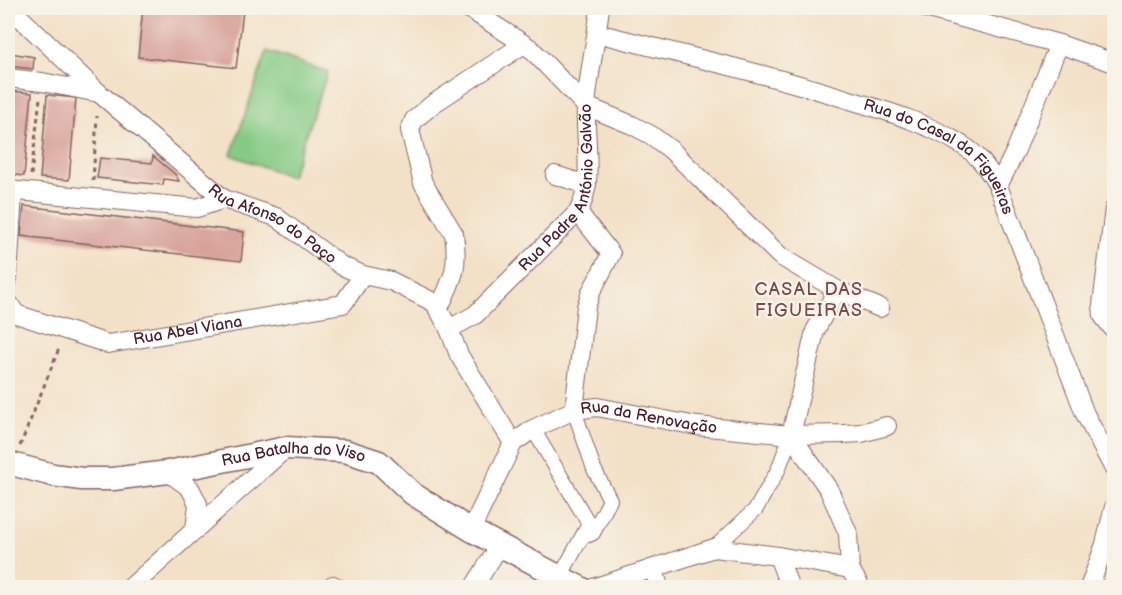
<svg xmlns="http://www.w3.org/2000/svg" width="1122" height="595" font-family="'Balsamiq Sans',sans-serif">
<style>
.green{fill:#86cb85;stroke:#687558;stroke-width:1.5}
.building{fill:#d49a92}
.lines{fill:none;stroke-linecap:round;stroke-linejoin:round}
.pedestrian-casing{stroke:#856362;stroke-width:16}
.minor-casing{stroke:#856362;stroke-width:20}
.tertiary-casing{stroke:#856362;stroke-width:25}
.path{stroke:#856362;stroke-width:3;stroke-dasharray:4.5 4.5;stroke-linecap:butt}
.pedestrian{stroke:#fff;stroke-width:14}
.minor{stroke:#fff;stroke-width:18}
.tertiary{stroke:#fff;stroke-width:22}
.labels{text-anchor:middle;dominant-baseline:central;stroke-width:5;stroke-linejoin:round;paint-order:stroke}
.street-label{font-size:16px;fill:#4a1f2b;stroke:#f7f3e8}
.neighbourhood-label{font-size:18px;letter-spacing:1.5px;fill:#7a4a4f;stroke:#f7f3e8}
</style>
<rect width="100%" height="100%" fill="#f7f3e8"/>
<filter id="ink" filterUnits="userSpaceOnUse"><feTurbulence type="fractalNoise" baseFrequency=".0167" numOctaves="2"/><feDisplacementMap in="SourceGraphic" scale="12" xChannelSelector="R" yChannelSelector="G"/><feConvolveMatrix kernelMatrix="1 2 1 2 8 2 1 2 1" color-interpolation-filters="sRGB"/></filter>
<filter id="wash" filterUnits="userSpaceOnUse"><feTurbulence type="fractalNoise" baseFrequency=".008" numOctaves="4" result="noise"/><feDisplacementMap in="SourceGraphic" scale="24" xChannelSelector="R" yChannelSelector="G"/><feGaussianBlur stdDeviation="1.35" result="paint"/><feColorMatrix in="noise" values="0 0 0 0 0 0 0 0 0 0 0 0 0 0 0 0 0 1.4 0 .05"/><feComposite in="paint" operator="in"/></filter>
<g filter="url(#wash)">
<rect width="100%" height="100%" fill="#f3e1c7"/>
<path class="green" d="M267,51L328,72L291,177L231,155Z"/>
<g id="blocks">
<path class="building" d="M143,8H214L243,11L236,68L138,57Z
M10,53L34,57L33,69L8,66Z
M8,91L32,93L24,176L8,174Z
M47,95L76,98L69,180L40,178Z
M153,156L175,174L179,181L164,179L163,185L97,178L100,158L152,163Z
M24,206L244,232L241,261L21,236Z"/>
</g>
</g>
<g filter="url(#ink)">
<use href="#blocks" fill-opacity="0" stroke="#856362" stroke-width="1.5"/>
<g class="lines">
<g class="pedestrian-casing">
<path id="pedestrian" d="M574,410L594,469L610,500L593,533L589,535
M533,429L589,524L560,577
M714,548L756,509L778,470L791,435"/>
</g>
<g class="minor-casing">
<g id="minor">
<path id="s1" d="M10,8L99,93L224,199L276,217L342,266L363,275L391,281L435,303L449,329L459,355L513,443"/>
<path d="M468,8L530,48L586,106L632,125L651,135L671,150L780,256L837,290L880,308"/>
<path d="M925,8L1059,44L1114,63"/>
<path id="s2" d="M597,33C682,55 769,74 853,101C890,112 929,124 962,145C979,155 988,169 998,186L1085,414L1114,469"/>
<path d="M8,78L42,82L99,93"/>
<path d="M555,175L587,185"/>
<path d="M998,186L1015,152L1059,44"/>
<path d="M8,190L197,208L224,199"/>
<path d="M1114,209L1102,305L1103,316L1114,330"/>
<path d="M8,279L13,191"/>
<path d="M837,290L815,331L791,435L829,490L848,533L850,569L861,588"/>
<path id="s3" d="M8,302L16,314L108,344L343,304L363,275"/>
<path d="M438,310C453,278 459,270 454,234L423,183L410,130L414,120L433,104L524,44"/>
<path id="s4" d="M449,329L475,315L578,212C595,183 584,138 586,105C589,73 596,40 600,8"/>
<path d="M574,410L586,307L591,292L611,254L578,212"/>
<path d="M168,472L190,488L198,504L195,530"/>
<path id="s5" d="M471,530L513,443L533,429L574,410L597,407L697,426L791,435L844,434L861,433L887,426"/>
<path d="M778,556L790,588"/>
<path d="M654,568L714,548L778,556L850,569"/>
<path d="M130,588L286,448"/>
<path d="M330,588L333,585L338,588"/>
<path d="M473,588L500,545"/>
<path d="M593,588L654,568L659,588"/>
<path d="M1089,588L1105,544L1114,507"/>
</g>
</g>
<g class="tertiary-casing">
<g id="tertiary">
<path id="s6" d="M8,463L53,475L82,479H113L168,472L286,448L345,451L379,462L413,494L471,530L581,588"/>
</g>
</g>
<path class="path" d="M31,175L40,98
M93,181L97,116
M20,446L60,346"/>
<use href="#pedestrian" class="pedestrian"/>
<use href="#minor" class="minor"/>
<use href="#tertiary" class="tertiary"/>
</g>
</g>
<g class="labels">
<g class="street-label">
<text stroke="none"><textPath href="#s2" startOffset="372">Rua do Casal da Figueiras</textPath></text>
<text stroke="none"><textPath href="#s4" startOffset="190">Rua Padre António Galvão</textPath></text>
<text stroke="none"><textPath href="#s1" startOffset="342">Rua Afonso do Paço</textPath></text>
<text stroke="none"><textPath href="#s3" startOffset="192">Rua Abel Viana</textPath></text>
<text stroke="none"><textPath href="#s5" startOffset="242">Rua da Renovação</textPath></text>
<text stroke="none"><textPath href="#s6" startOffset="290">Rua Batalha do Viso</textPath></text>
</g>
<g class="neighbourhood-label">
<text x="809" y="289">CASAL DAS<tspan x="809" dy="21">FIGUEIRAS</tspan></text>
</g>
</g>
<rect width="1122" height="595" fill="none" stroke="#f7f3e8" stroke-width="30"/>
</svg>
